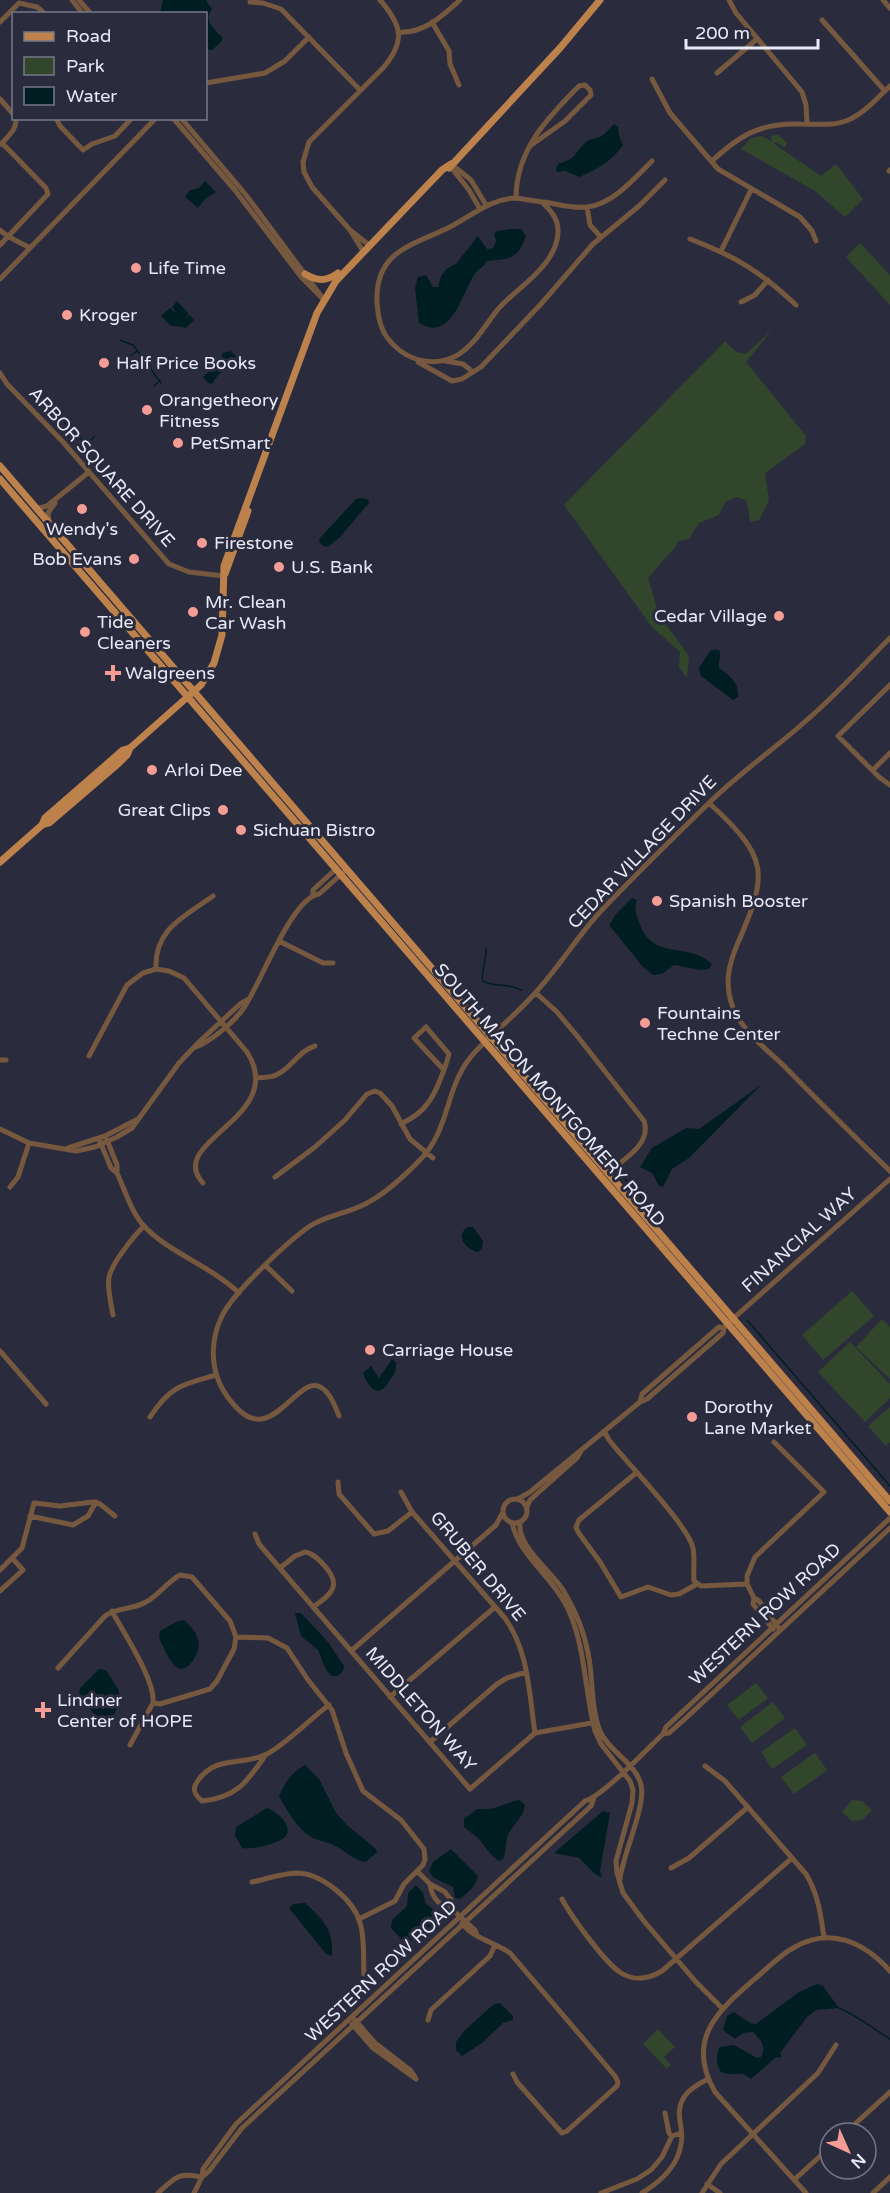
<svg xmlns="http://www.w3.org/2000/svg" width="890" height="2193" font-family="'Varela Round',sans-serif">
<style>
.green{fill:#32462b}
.water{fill:#001e22}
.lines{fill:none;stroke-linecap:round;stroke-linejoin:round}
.stream{stroke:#001e22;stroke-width:1.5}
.minor{stroke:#76583f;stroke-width:5}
.major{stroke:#bd814b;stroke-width:7}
.poi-dot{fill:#f59c94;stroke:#2a2c3e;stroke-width:2}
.labels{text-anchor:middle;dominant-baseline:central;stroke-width:6;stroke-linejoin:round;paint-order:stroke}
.poi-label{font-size:18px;fill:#e9eaf7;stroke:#2a2c3e;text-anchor:start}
.street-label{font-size:18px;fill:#e9eaf7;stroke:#2a2c3e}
</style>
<rect width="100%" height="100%" fill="#2a2c3e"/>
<path class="green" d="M774,135H778L788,143L784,148L777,142L773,143L821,176L836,164L863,199L845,217L815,191L741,149L751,138L762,136L772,142L771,137Z
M860,243L890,275V305L846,257Z
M772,330L746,362L806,436L805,444L765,473L769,500L759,520L750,522L747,501L737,497L725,502L719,515L699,523L689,539L678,541L676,546L648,578L659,615L689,656L687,678L679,667L680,652L652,627L564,505L725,341L736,352L746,354Z
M852,1291L874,1316L823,1360L802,1335Z
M882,1319L890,1327V1379L856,1347Z
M850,1342L890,1384V1398L865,1422L818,1372Z
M890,1407V1442L886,1446L868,1426Z
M756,1683L768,1698L739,1720L727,1705Z
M773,1702L785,1718L752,1743L740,1727Z
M795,1728L807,1745L772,1769L761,1752Z
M815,1753L827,1770L794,1794L781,1777Z
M852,1800L862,1801L872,1810L862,1820L852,1821L842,1812Z
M658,2029L675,2047L664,2057L671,2065L667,2069L643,2044Z"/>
<path class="water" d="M163,0H206L212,9C203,20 214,29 222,37V41L212,50L206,49V14L160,13Z
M614,124L618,127L619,136L623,145C613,160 595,171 579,177L565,171L557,172L556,168L559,163C576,160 575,152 585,143C590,138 594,139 599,137C605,135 610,128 614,124Z
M205,181L216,192L205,199L198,208L185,197L190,190L199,188Z
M512,229H521L526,236C518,260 508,259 487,261C484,267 478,269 474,275C462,294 451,343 419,323L415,288L418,277L426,275L433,287H438L441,276L446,269L456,264L478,236L487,249L493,248L496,241L494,234L497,231Z
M177,301L189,314L183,320L190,315L194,320L186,328L178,326H171L161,316L170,308L177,314L172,307Z
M230,351L236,356L235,362L218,375L212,384L208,383L203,377L217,364L223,353Z
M363,498L368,500L369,503L340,537L328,547L323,546L319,542L320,538L356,499Z
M716,649L720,651C721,658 718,662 719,668C730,676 739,682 738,697L733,700L701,676L699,668L710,651Z
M632,898L637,900C634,909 636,913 639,922C652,962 689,941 712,964L709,969L700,970L674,965L662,974L653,975L643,967L609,925L616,914Z
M761,1085L689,1158L672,1169L663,1187L659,1186L652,1173L640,1167L652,1148L686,1128L699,1129Z
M467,1227H473L483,1241L482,1248L478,1252C466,1249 455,1237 467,1227Z
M392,1359L396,1362C397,1373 393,1375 388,1383C377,1400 368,1386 363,1373L371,1366L379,1378Z
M295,1613H301L328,1642L344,1666L343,1671L338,1676H332L326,1670L318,1650L301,1636Z
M184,1620C191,1626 198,1634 199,1644C199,1653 188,1675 176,1667C169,1661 163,1646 159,1638L160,1631L176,1622Z
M99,1669L106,1670L118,1689L121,1701L113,1716L107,1721L98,1719L79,1695L80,1688Z
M305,1765L319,1779L336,1813L348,1826L376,1849L377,1852L366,1862C352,1860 345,1850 333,1845C327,1842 321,1841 315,1839C299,1832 287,1811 279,1796C286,1781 291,1773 305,1765Z
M519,1800L525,1805C524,1817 513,1824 508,1835C505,1842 507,1851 503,1859L499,1861L492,1856L479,1839L464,1827V1819L477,1809C498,1811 502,1803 519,1800Z
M267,1808C276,1811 295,1826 285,1837C278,1844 252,1850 242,1848L235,1835L236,1827Z
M603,1811L610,1813L600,1871L602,1878L594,1873L579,1858L554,1853Z
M451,1849L478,1876C476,1887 468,1892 460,1899L455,1898L453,1887L434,1878L429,1871L433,1862Z
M416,1885L423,1893L426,1904L440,1914C435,1923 415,1942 405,1943L391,1928L392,1920L407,1906L408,1893Z
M305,1903C323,1920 334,1929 332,1956L326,1954L289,1908L293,1904Z
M817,1984L823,1986L839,2008L816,2010L807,2017L780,2053L782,2057L775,2058L751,2079C751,2079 743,2074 743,2074C731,2072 719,2080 717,2061C717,2055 717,2051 720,2047L734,2045L757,2058L761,2057C767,2047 760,2039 753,2032L743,2033L735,2039L723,2030L727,2016L734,2012L750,2023L756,2024L799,1992Z
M500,2003L513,2016V2020L503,2023L482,2043L462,2056L456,2050V2042L465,2030L494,2004Z"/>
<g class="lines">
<path class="stream" d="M120,340L133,345L161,383
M130,356L137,351
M138,368L145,363
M154,386L159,381
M52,412L75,432L96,454
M69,426L71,419
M88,443L94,437
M109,470L121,487
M486,948C487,960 480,973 483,981C495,988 505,982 521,990
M617,1170L652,1209
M747,1320L890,1486
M839,2008C857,2016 873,2028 890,2039"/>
<path class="minor" d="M72,0L83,14
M79,0L91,14
M729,0L736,13L802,92L806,105L807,124
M883,0L890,8
M250,2L263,3L281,9L360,90
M822,20L885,91
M0,22L19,3L37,7L45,14
M432,22L449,51L450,64L459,85
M398,32C424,34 442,16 460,0
M717,73L757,39
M652,79L670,113L718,169L800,217L812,231L816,241
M206,83L265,73L285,61L309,37
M0,99L14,115
M56,118L60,126L83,150L92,144L115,136L132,118
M173,118L234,189L302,278L324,300
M181,118L246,195L321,296
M1,144C8,136 17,130 16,118
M712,161C740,135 760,123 799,124C815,124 832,126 846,121C864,114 877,98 890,86
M451,164L471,180L486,205
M451,164L454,171L469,190L480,209
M889,171L890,170
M516,198L542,202C551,211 559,219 558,233C556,265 520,286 500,307C489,319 481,335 469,346C445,370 410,365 389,340C380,329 378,316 377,302C375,250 414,245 450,227C473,215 490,199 516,198Z
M516,198C516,150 548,117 579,86L585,85L590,90L591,95L565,121L530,146
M544,202C557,204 573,209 587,207C613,204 634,179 652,161
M587,207L590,225L600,236
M0,230C8,238 20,242 30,248
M350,230L369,245
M690,239C735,256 761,272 796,305
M0,245L48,194L46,188L2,143
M363,251L350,230L312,187L304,172L303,162L309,142L383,68C406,41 402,25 380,0
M721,251L751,190
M0,279L156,118
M741,302L755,295L768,280
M445,361L463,364L473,372
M418,362L452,381L462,379L481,367L541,304L593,244L639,206L665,180
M0,373L7,384L63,442L169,564L189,572L224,576
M36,509L47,506L89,472
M49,522L48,513L55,503
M890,685L838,736L879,777L890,785
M873,770L890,753
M709,803C769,858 769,872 737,945C729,964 725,982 731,1002C739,1030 767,1049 786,1068C820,1103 855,1137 890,1171
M313,895V890L337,868
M279,941L323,963H333
M156,969C154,929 184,917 213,896
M536,993L557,1012L578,1037L644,1121C652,1144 623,1160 607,1173
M196,1047C210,1042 235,1021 243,1009C260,986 291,898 319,894L346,870
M89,1056L127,985L143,973L156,969L169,971L184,978L247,1052C289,1118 164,1141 203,1183
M0,1060H6
M256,1078C262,1077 270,1078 276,1075C292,1068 298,1051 315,1046
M401,1124C411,1119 422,1112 428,1103C436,1093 446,1066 449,1054L426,1027L414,1038L443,1069
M0,1129L29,1143L76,1151L95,1147L117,1137L132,1128L179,1063L200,1041L240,1004L249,999
M99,1139L111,1168L117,1173C125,1190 131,1212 144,1226C169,1253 211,1266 239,1293
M107,1140L117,1165V1173
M68,1148L105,1136L136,1120
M275,1177L315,1147L345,1120L367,1094L375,1091L380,1093L392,1106L410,1139L433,1158
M10,1187L18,1177L29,1143
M266,1266L292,1291
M113,1315C111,1303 107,1289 109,1277C112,1263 133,1237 144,1226
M0,1351L46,1404
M640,1402L642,1394L719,1327L724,1328
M339,1416C308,1330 281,1459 235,1406C224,1394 216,1380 214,1363C212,1347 215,1330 222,1316C233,1293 288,1241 310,1226C326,1216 344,1214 361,1206C382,1197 402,1178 418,1162C453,1128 443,1085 476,1051C495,1031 517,1014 536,992C559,967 577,937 600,912C636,874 674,837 711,801C742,771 777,747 808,719C837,694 863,665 890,638
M150,1417C171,1385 182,1385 216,1375
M604,1431L609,1440C626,1462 688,1525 693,1548C695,1559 693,1570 694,1581L701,1586L747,1584L754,1598L753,1604L773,1629
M636,1473L579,1520L576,1527L578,1532L600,1562L621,1597L648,1587L671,1595L679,1594L697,1584
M338,1482L339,1494L374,1534L388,1531L412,1512
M401,1492L412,1512L504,1617C529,1650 529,1694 535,1733
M503 1511a12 12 0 1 1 24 0a12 12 0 1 1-24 0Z
M518,1499L530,1492L640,1402L647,1399L723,1333L724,1328L727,1324L890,1179
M527,1507L530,1500L577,1458L581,1451
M30,1516L73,1525L88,1516L96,1502
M512,1523C520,1557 552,1576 567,1607C586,1646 584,1689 595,1731L601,1744L630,1781L633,1790L632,1803L616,1861L617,1873L623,1893L643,1920L696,1982L722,2008
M520,1523C517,1546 551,1571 563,1590C576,1611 585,1634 589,1658C593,1682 591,1708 600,1731C609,1752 636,1763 641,1785C646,1807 623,1853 620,1879
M255,1534L259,1544L470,1789L535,1733L597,1722
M280,1568L295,1556L305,1552C315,1553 337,1575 333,1587C331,1595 320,1602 313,1607
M0,1570L22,1548L34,1503L60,1506L93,1502L100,1504L115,1516
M747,1584V1576L755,1557L824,1492L774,1442
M0,1591L23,1570L13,1559
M754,1598L759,1601L778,1627
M112,1611C123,1632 156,1681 153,1703L130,1745
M236,1637L268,1638L287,1648L308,1680L332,1710L346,1753L363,1791L401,1820L424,1849L425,1859L423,1865L404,1884L395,1901L359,1919
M351,1651L496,1525L503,1512
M58,1668L105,1616C118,1607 132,1610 146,1602C159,1595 167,1582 180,1575L192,1577L230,1621L236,1637L234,1649L217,1681L210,1689L160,1704L153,1703
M390,1697L495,1607
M663,1734L669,1733L686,1718L890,1528
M430,1742L497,1684L507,1678L526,1672
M265,1756C247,1782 236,1798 202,1801C196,1796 191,1790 197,1782C215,1754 242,1767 267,1754C285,1745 311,1718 329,1705
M705,1766L725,1781L806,1874C818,1894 821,1915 824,1938
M671,1868L689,1858L748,1807
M417,1871L430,1884L445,1892L451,1900L455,1912L475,1930L477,1935
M252,1882C267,1879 283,1873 298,1873C322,1874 354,1900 360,1923C365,1938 363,1957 364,1974
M430,1884C432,1900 441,1906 455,1912
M562,1899C571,1916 605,1963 621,1973C634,1981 649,1979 662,1971L792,1858
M462,1923C473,1939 495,1942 510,1953L615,2076L618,2082L617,2086L567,2131L562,2133L517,2082L513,2074
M355,2020L375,2043L410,2070L415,2077
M428,2020L431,2010L490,1956L495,1945
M352,2024L373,2048L416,2079
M665,2113L669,2133L672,2136
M845,2133L890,2092
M202,2177L209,2171L242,2128L591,1806L594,1798
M794,2180L830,2147
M707,2184L720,2193
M158,2193C176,2177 177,2172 202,2177
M194,2193L202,2177L203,2169L236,2124L585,1801C604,1795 646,1750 663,1734L666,1727L890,1518
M601,2193L637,2179L651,2170L662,2157L672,2136L681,2133
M642,2193C660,2182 678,2166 681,2144C683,2136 681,2128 680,2121C676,2098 690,2088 708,2079
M702,2193L721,2164L818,2073L836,2045
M806,2193L715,2092C684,2038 720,2009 757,1977C769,1967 780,1955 793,1948C830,1926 864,1942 890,1971
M873,2193L890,2177"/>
<path class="major" d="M449,168L560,48L600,0
M305,274C317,281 326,282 338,273
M0,466L890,1501
M0,479L890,1512
M225,574L248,511
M42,825L45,818L123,750L130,748L201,685L214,663L222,635L224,566L317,313L336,281L442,170L451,164
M0,862L42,825L49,823L119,763L127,755L130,748"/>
</g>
<g class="poi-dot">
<circle cx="136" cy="268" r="6"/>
<circle cx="67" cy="315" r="6"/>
<circle cx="104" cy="363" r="6"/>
<circle cx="147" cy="410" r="6"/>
<circle cx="178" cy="443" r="6"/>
<circle cx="82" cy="509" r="6"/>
<circle cx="202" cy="543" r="6"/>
<circle cx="134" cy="559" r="6"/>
<circle cx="279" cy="567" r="6"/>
<circle cx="193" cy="612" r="6"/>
<circle cx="779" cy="616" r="6"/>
<circle cx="85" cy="632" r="6"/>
<path d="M110 664h6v6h6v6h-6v6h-6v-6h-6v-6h6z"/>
<circle cx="152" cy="770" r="6"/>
<circle cx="223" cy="810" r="6"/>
<circle cx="241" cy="830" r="6"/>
<circle cx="657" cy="901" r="6"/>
<circle cx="645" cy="1023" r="6"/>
<circle cx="370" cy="1350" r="6"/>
<circle cx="692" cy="1417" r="6"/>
<path d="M40 1701h6v6h6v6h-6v6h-6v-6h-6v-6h6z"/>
</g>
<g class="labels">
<g class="poi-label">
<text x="148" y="268">Life Time</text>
<text x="79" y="315">Kroger</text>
<text x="116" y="363">Half Price Books</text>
<text x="159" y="400">Orangetheory<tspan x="159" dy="21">Fitness</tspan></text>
<text x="190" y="443">PetSmart</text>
<text x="82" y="529" text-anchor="middle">Wendy's</text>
<text x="214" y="543">Firestone</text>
<text x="122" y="559" text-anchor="end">Bob Evans</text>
<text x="291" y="567">U.S. Bank</text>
<text x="205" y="602">Mr. Clean<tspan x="205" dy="21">Car Wash</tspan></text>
<text x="767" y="616" text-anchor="end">Cedar Village</text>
<text x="97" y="622">Tide<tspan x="97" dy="21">Cleaners</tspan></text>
<text x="125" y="673">Walgreens</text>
<text x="164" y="770">Arloi Dee</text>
<text x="211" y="810" text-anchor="end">Great Clips</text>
<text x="253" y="830">Sichuan Bistro</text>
<text x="669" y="901">Spanish Booster</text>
<text x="657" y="1013">Fountains<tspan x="657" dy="21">Techne Center</tspan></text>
<text x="382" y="1350">Carriage House</text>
<text x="704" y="1407">Dorothy<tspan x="704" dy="21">Lane Market</tspan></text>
<text x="57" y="1700">Lindner<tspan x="57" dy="21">Center of HOPE</tspan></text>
</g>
<g class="street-label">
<text transform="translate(102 467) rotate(48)">ARBOR SQUARE DRIVE</text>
<text transform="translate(642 852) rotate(-46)">CEDAR VILLAGE DRIVE</text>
<text transform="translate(550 1095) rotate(49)">SOUTH MASON MONTGOMERY ROAD</text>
<text transform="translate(799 1240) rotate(-42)">FINANCIAL WAY</text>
<text transform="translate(478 1566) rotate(50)">GRUBER DRIVE</text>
<text transform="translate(765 1614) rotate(-43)">WESTERN ROW ROAD</text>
<text transform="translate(421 1709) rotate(49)">MIDDLETON WAY</text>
<text transform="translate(381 1971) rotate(-43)">WESTERN ROW ROAD</text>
</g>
</g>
<rect x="12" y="12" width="195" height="108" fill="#2a2c3e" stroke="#767888" stroke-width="1.5"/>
<rect x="24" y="32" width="30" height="9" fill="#bd814b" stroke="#767888" stroke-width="1.5"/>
<text x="66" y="42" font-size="18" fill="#e9eaf7">Road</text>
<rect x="24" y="57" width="30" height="18" fill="#32462b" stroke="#767888" stroke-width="1.5"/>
<text x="66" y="72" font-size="18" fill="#e9eaf7">Park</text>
<rect x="24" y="87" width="30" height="18" fill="#001e22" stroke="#767888" stroke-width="1.5"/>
<text x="66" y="102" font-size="18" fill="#e9eaf7">Water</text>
<g transform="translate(848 2151) rotate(135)"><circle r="28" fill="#2a2c3e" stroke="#767888" stroke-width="1.5"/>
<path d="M0-4.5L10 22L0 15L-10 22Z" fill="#f59c94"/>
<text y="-9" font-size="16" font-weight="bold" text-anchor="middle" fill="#e9eaf7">N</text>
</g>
<path d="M686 39v9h132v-9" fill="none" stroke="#e9eaf7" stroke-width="3"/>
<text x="695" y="39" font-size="18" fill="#e9eaf7" stroke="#2a2c3e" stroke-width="4.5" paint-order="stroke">200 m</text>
</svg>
